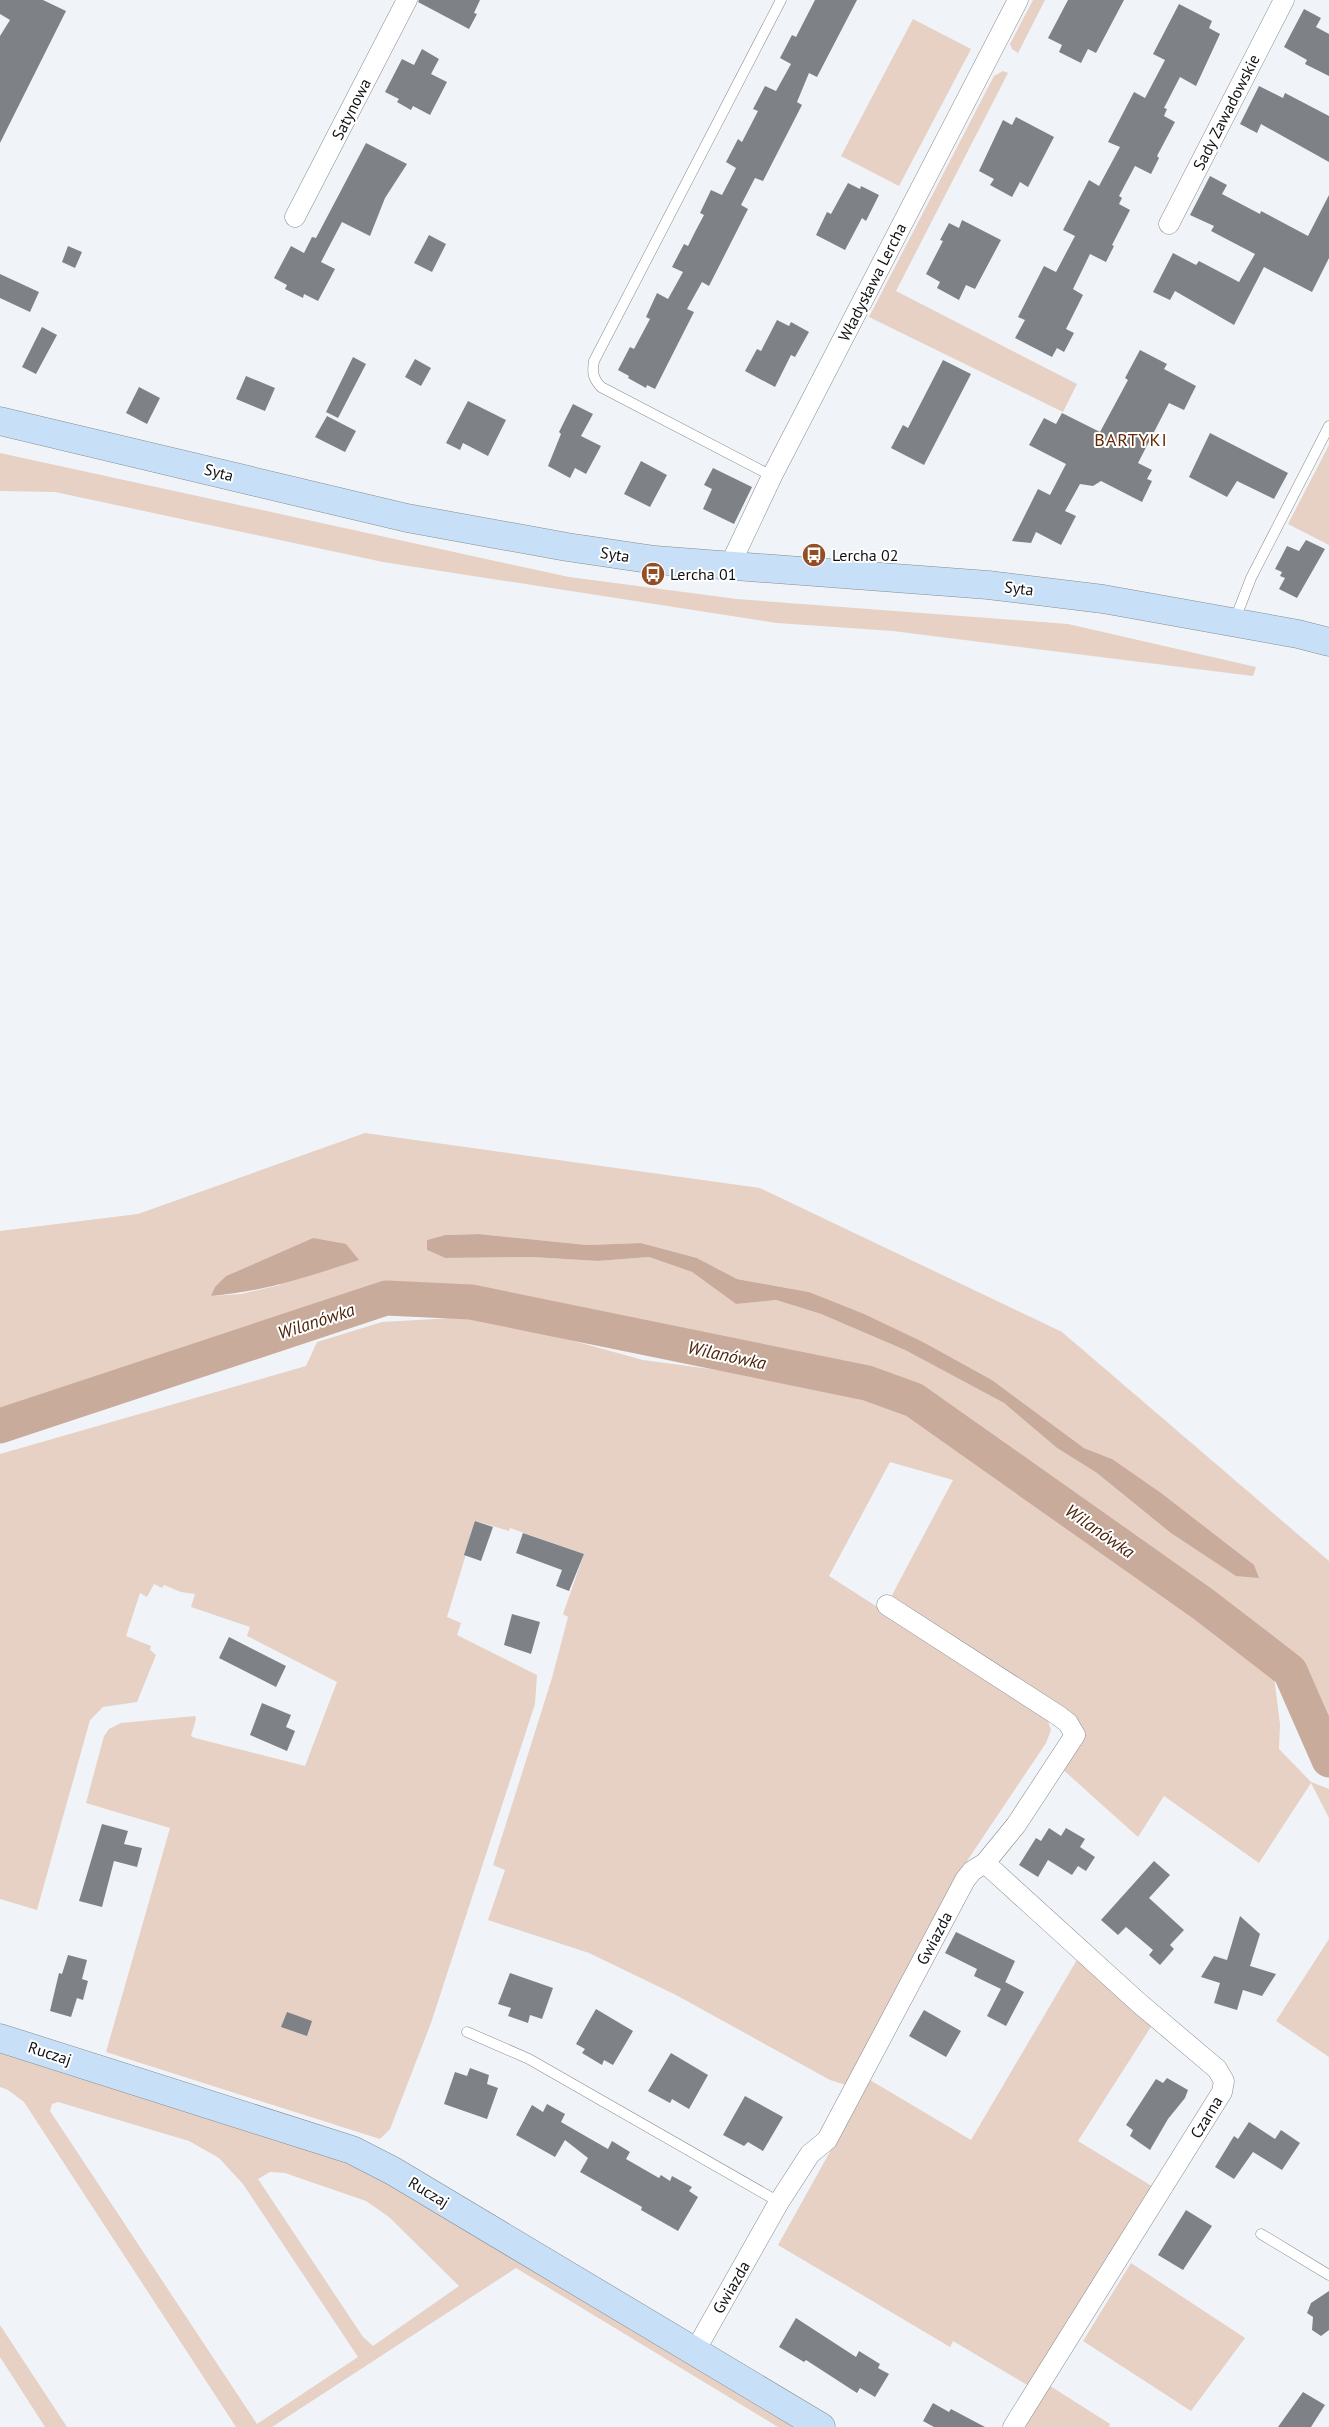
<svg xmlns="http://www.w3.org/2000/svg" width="1329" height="2427" font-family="'PT Sans',sans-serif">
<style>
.green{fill:#e7d0c4;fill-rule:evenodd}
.water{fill:#c9ab9b}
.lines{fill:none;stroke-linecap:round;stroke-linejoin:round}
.river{stroke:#c9ab9b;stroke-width:35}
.building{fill:#7e8286}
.lane-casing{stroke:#868b8f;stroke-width:11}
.street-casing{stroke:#868b8f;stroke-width:21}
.secondary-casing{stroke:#868b8f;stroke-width:29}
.lane{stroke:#fff;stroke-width:10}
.street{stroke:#fff;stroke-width:20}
.secondary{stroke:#c7e0f8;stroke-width:28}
.labels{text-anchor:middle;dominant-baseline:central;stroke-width:4;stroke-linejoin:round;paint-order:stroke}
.street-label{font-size:16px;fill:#101113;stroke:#fff}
.poi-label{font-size:16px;fill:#101113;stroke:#fff;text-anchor:start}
.neighbourhood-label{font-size:18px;letter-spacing:1px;fill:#652800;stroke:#fff}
.water-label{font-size:18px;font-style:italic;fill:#4d240b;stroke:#fff}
</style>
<rect width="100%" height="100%" fill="#f0f4f9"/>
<path class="green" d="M1033,0H1045L1018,53L1012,49L1010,44Z
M913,19L971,49L899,186L841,156Z
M1003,71L1008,73L896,291L1077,384L1063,412L869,317L994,76Z
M1329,445V545L1288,524Z
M0,453L569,577L737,599L1068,624L1256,667L1253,676L893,631L777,623L383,562L55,492L0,491Z
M365,1133L760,1188L1062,1332L1329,1561V1736L1295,1664L1243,1619L918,1386L476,1293L411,1292L372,1295L0,1415V1231L138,1214ZM479,1234L587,1245L641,1243L697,1258L737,1279L809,1292L925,1343L992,1380L1084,1448L1112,1459L1097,1473L1057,1448L1004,1403L905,1350L821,1314L776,1300L736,1304L692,1272L649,1257L598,1261L533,1257L445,1258L427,1250V1240L445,1235ZM313,1238L280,1285L241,1294L211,1296L226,1276Z
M471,1317L541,1332L643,1360L763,1376L905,1408L969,1450L1053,1516L1165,1588L1237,1646L1258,1657L1273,1669L1280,1724L1279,1749L1311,1782L1329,1789V1818L1311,1783L1259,1863L1164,1796L1138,1837L1060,1767L1085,1731L1061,1710L891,1597L953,1480L890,1462L829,1576L1046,1715L1051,1730L1046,1743L967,1861L849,2086L830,2080L676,1995L589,1953L488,1920L505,1870L493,1865L552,1678L568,1617L563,1614L584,1554L510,1528L509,1531L476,1521L447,1617L461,1623L457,1635L537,1675L535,1704L431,2023L390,2129L380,2139L106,2052L170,1828L86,1803L104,1736L109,1729L121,1723L195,1716L196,1719L191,1736L195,1738L305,1766L337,1682L247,1636L250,1627L191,1607L195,1594L181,1592L164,1585L162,1588L154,1584L147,1597L140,1593L126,1636L151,1646L150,1650L156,1655L137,1702L103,1707L90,1720L37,1910L0,1899V1454L306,1366L317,1342L382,1322Z
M1329,1939V2057L1276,2021Z
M1078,1958L1154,2022L1078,2141L1155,2188L1029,2386L953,2341L950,2347L778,2245L870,2080L971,2140Z
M0,2047L337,2151L805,2427H778L516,2268L272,2427H236L24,2102L8,2090L0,2087ZM58,2102L189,2141L219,2158L243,2184L358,2357L257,2424L50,2111L52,2104ZM270,2172L285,2173L366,2201L389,2217L459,2286L373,2346L363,2337L258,2179Z
M1131,2263L1245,2338L1191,2411L1083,2341Z
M0,2325L67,2427H45L0,2357Z
M1047,2384L1110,2424L1109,2427H1020Z"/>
<path class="water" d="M479,1234L587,1245L641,1243L697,1258L737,1279L809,1292L864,1314L925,1343L992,1380L1084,1448L1112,1459L1161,1493L1254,1565L1259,1578L1236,1576L1171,1533L1097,1473L1057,1448L1004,1403L905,1350L821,1314L776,1300L736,1304L692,1272L649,1257L598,1261L532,1257L445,1258L427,1250V1240L445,1235Z
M313,1238L346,1244L359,1260C310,1276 263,1292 211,1296L215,1287L226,1276Z"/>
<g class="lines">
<path class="river" d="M0,1426L386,1298L471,1302L867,1383L914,1400L1203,1604L1290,1671L1329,1760"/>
</g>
<path class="building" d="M0,0H43L66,11L0,143V36L10,20L0,14Z
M419,0H480L474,13L477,14L469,29L418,2Z
M815,0H857L817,77L809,73L797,102L802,105L763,181L755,178L741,205L748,209L709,286L702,282L687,309L694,312L655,389L647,385L646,388L628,378L629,376L618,370L630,347L634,349L650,319L646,317L657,293L668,299L683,272L672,267L684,244L688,246L696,230L704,215L700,213L711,190L722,195L736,168L726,162L738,139L742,142L758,111L753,109L765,86L776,91L791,64L780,58L792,35L796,37Z
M1068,0H1124L1096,53L1088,49L1081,63L1059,52L1062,45L1048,38Z
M1179,4L1212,21L1209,28L1220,34L1196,86L1180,77L1164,108L1167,109L1164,116L1175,122L1157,156L1159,158L1151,174L1135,166L1119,196L1122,198L1119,204L1130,210L1112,245L1114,246L1106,262L1090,254L1073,289L1083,295L1066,329L1074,333L1064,352L1057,348L1052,357L1015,338L1025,320L1018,317L1044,266L1056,272L1075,236L1063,230L1089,180L1099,186L1120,147L1108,142L1134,92L1145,98L1165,60L1153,54Z
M1304,9L1321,18L1316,27L1329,34V76L1305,64L1307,60L1284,47Z
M422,49L439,59L431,74L447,82L430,115L413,106L411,110L397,102L399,99L385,92L402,59L414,65Z
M1259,86L1283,98L1285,93L1329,116V162L1261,124L1257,133L1240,124Z
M1016,117L1054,137L1028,187L1020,182L1012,197L990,185L994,179L979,171L1003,120L1012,125Z
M366,143L407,164L385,198L370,236L342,222L321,262L335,269L318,301L304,294L303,298L285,289L287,285L274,278L291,246L304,253L312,237L316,238Z
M1210,176L1227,185L1222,194L1260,214L1261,211L1308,236L1329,195V258L1312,292L1264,267L1234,325L1175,291L1170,300L1153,292L1173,253L1196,265L1199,261L1239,282L1255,254L1211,231L1214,226L1190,215Z
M848,183L860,189L861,186L879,195L866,221L862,218L845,250L816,235L827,212L831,214Z
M962,220L1001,240L975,289L966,285L959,300L937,288L940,282L926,274L943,241L940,240L949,223L959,228Z
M429,235L446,244L432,272L414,263Z
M68,246L82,252L75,268L62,262Z
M0,274L39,292L30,312L0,298Z
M777,320L789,326L791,322L809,332L795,357L791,355L775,387L745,371L757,349L761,351Z
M42,327L57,335L36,374L22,367Z
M1140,350L1167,364L1164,369L1196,386L1184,410L1169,403L1138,463L1152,470L1147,479L1152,481L1142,502L1101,481L1093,486L1080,484L1065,511L1076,516L1061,545L1036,532L1031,543L1012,541L1038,489L1050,495L1066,464L1029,445L1044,418L1056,424L1062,413L1100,432L1128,380L1125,378Z
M353,357L366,364L338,418L326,412Z
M415,359L431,368L421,386L405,377Z
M943,360L971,374L924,465L891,448L903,425L908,428Z
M246,376L275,388L265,411L236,399Z
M139,387L160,398L147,424L126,413Z
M468,401L506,420L488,456L463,443L460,450L446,443Z
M573,404L593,414L581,436L601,446L586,474L575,468L570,478L548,466L561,434L559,432Z
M327,416L356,431L345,452L315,437Z
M1210,433L1288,473L1274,499L1237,481L1227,497L1189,477Z
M641,461L667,475L650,507L624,494Z
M713,468L752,487L734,524L703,509L712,489L704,485Z
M1306,540L1325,549L1297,598L1279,589L1285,578L1280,576L1282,572L1275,569L1287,546L1299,551Z
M475,1521L493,1527L481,1561L464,1555Z
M523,1533L584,1554L569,1591L556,1586L562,1570L516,1553Z
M512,1614L540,1622L531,1654L504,1645Z
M229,1637L286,1666L276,1687L219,1658Z
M262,1703L291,1715L286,1727L295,1731L287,1751L250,1735Z
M102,1824L128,1831L124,1844L142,1848L137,1867L114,1861L102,1907L79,1901Z
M1049,1828L1061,1836L1066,1828L1085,1839L1080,1847L1095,1857L1086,1871L1078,1866L1072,1875L1048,1860L1038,1877L1019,1865L1036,1838L1041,1841Z
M1154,1861L1170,1875L1149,1898L1184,1930L1170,1945L1174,1949L1160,1965L1149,1955L1153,1950L1126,1927L1118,1935L1101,1920Z
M1240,1916L1260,1934L1250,1966L1276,1974L1262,1996L1243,1990L1237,2010L1214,2003L1220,1983L1201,1977L1214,1956L1227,1960Z
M956,1932L1015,1961L1003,1987L1005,1982L1024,1992L1006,2026L987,2016L1001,1989L974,1976L977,1969L945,1953Z
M68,1955L87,1960L82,1979L88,1981L83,2000L77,1998L71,2017L50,2011L59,1973L62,1974Z
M510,1973L553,1988L542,2019L530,2015L528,2023L508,2016L511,2008L498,2004Z
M596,2009L633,2031L613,2065L604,2060L602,2065L582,2053L585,2049L576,2044Z
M924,2010L961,2031L946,2057L909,2036Z
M287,2012L312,2021L307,2036L281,2027Z
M671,2053L708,2075L689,2109L672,2099L670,2103L648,2091Z
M470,2068L489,2075L487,2084L498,2088L487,2119L444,2104L455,2072L467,2076Z
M1167,2078L1188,2090L1185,2098L1168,2119L1150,2150L1130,2136L1133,2130L1126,2125L1156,2079L1163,2083Z
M745,2096L783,2117L763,2151L748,2142L744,2146L723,2135Z
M547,2104L565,2114L561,2122L608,2149L612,2141L630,2152L626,2159L659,2178L661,2175L670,2181L672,2176L692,2187L689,2191L698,2197L678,2231L641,2210L642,2207L580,2172L588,2158L565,2140L555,2157L516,2135L532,2105L543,2112Z
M1249,2122L1275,2139L1281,2130L1300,2143L1282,2170L1253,2152L1234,2179L1215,2167L1234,2136L1238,2139Z
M1186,2210L1212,2226L1183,2270L1158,2255Z
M1329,2291V2330L1321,2336L1312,2330L1313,2317L1307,2313L1311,2303Z
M796,2318L856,2357L859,2351L880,2364L878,2368L889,2374L875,2397L860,2388L857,2393L806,2360L804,2362L779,2347Z
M1303,2392L1325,2405L1311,2427H1278Z
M933,2403L949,2412L951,2409L985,2427H934L923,2421Z"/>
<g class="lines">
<g class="lane-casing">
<path id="lane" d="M772,476L601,387C593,378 592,373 594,361L781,0
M1234,622L1251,578L1329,426
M467,2032L529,2059L779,2202
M1261,2234L1329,2275"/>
</g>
<g class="street-casing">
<path id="street" d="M295,217L407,0
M1169,224L1284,0
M730,565L772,476L1018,0
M985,1863L1139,2003L1217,2069L1224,2081L1222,2092L1013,2427
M695,2351L779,2202L810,2154L827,2140L965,1880L972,1871L985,1863L1016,1825L1075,1735L1068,1723L1059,1716L887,1605"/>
</g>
<g class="secondary-casing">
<path id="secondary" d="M0,421L407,518L567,547L655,560L988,585L1103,599L1298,634L1329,642
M0,2038L352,2150L393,2171L821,2427"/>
</g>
<use href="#lane" class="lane"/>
<use href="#street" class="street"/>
<use href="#secondary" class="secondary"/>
</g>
<defs>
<g id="bus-disc" transform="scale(1.25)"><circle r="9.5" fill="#944e25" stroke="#fff"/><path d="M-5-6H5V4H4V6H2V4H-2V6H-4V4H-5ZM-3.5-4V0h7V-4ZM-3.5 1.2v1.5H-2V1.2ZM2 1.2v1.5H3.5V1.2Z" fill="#fff"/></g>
</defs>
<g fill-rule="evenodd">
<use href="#bus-disc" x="814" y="555"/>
<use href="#bus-disc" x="653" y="574"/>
</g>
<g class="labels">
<g class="street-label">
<text transform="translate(351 109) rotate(-63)">Satynowa</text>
<text transform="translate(1226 112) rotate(-63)">Sady Zawadowskie</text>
<text transform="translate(872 282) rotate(-63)">Władysława Lercha</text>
<text transform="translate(219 472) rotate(14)">Syta</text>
<text transform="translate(615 554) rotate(9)">Syta</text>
<text transform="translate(1019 588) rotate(7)">Syta</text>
<text transform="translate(934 1938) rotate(-62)">Gwiazda</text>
<text transform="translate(50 2053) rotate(18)">Ruczaj</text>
<text transform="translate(1206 2117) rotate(-59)">Czarna</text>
<text transform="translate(429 2192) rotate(31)">Ruczaj</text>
<text transform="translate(731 2287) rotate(-60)">Gwiazda</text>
</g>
<g class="poi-label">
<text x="832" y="555">Lercha 02</text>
<text x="670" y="574">Lercha 01</text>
</g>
<g class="neighbourhood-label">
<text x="1131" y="439">BARTYKI</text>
</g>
<g class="water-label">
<text transform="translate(316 1321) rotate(-18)">Wilanówka</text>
<text transform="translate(727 1355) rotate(12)">Wilanówka</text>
<text transform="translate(1100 1531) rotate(35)">Wilanówka</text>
</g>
</g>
</svg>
